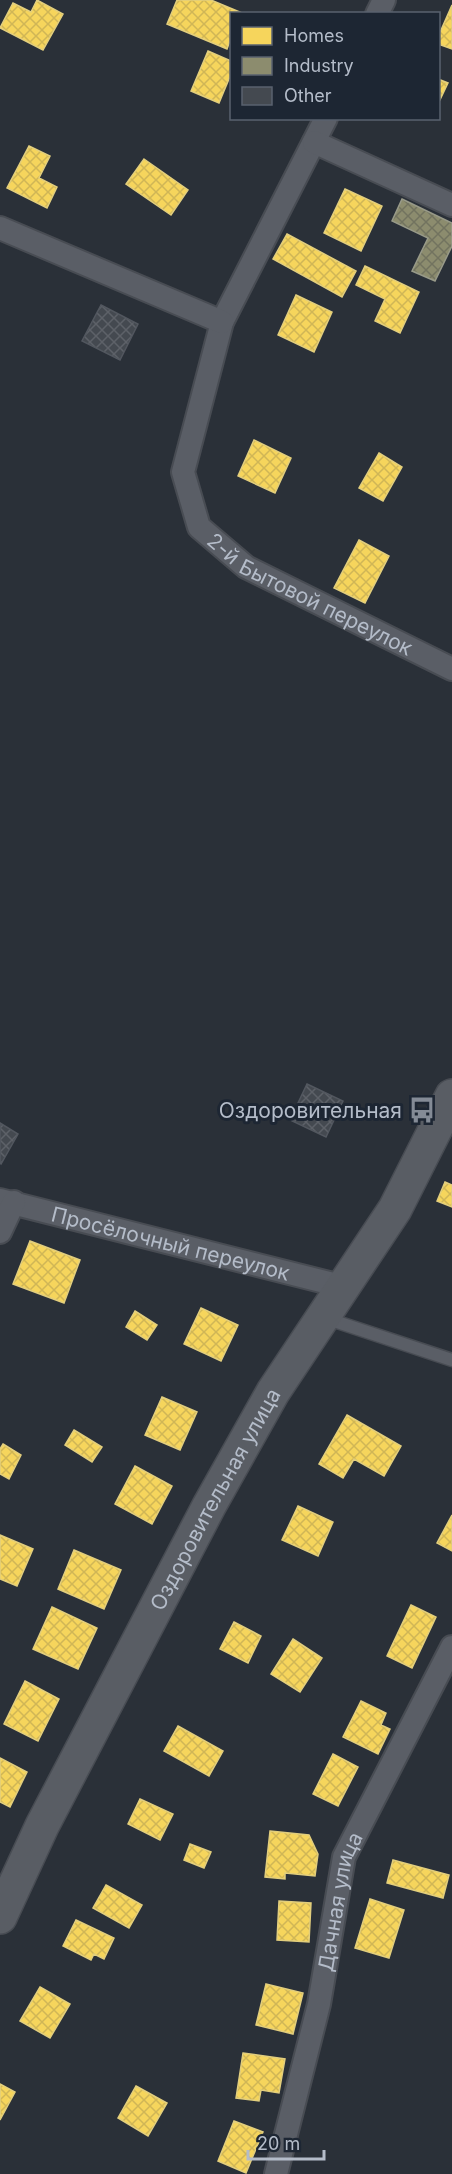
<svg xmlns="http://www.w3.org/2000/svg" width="452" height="2174" font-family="Inter,sans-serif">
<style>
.homes{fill:url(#homes-cross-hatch);stroke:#e2ce7d;stroke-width:1.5}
.industry{fill:url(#industry-cross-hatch);stroke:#989a89;stroke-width:1.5}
.building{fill:url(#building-cross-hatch);stroke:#52575f;stroke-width:1.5}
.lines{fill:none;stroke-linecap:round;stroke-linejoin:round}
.lane-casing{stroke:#484c53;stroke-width:15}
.street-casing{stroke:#484c53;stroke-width:26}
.secondary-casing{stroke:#484c53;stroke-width:36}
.lane{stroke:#5a5e66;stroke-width:12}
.street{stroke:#5a5e66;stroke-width:22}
.secondary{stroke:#595d64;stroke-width:33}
.labels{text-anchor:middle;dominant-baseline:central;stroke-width:6;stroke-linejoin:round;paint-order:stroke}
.street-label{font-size:21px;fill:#b4bcc9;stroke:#1d2633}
.poi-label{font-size:21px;fill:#b4bcc9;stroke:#1d2633;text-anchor:end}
</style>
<defs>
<pattern id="homes-cross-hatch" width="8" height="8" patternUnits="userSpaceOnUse" patternTransform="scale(1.5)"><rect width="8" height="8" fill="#f6d55c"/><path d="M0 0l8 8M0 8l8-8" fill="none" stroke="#d0b656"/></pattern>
<pattern id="industry-cross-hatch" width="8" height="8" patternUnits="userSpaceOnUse" patternTransform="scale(1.5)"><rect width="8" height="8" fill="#8c8c6e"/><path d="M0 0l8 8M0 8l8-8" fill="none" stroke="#72735f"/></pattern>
<pattern id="building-cross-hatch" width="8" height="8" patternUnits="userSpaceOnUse" patternTransform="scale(1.5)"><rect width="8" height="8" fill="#444950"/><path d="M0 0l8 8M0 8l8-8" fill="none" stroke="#5d6168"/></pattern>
</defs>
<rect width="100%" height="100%" fill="#2a3038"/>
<path class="homes" d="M37,0L63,14L43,50L0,28L13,3L31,12Z
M177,0H211L242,13L231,14V38L227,49L167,24Z
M452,5V49L438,44V37Z
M208,51L231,61V74L219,103L191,91Z
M438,79L448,83L438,104Z
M29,146L50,156L39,178L57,187L47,208L7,188Z
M144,159L188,190L171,215L126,184Z
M345,189L382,206L361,251L324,233Z
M287,234L356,271L342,297L273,259Z
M365,266L419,292L400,333L375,321L385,299L356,285Z
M296,295L332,312L314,352L278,335Z
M254,440L291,458L275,493L238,476Z
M379,453L402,467L383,501L359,488Z
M359,540L389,556L365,603L334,588Z
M445,1182L452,1185V1207L437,1201Z
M30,1241L80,1260L64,1303L13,1284Z
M201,1308L238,1325L221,1361L184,1344Z
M135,1311L157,1325L147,1340L126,1327Z
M162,1397L197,1412L180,1450L145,1435Z
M347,1415L401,1446L384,1476L354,1459L343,1478L319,1464Z
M74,1430L102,1447L92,1462L65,1445Z
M3,1444L21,1455L9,1479L0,1474V1449Z
M135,1466L172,1486L152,1524L115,1504Z
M298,1506L333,1522L318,1556L282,1540Z
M452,1515V1551L437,1543Z
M0,1535L33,1549L17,1586L0,1579Z
M74,1550L121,1570L104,1609L58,1589Z
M411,1605L436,1617L412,1668L387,1656Z
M52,1607L97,1628L78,1669L33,1649Z
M234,1622L261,1636L248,1663L220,1649Z
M293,1639L322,1658L300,1692L271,1674Z
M25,1681L59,1699L38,1741L4,1724Z
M361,1701L386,1713L381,1725L390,1729L378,1754L343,1737Z
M178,1726L223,1751L209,1776L164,1751Z
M333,1754L358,1767L338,1806L313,1794Z
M0,1758L27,1772L10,1807L0,1802Z
M140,1799L173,1814L160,1840L128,1824Z
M270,1831L309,1835L318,1854L315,1876L285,1873V1879L265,1877Z
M190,1844L211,1852L204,1868L184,1860Z
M393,1860L449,1875L443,1898L387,1883Z
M106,1885L142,1905L129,1928L93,1908Z
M370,1899L404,1910L389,1958L355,1948Z
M279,1901L311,1903L309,1942L277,1940Z
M76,1920L114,1938L104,1959L94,1954L91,1960L63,1946Z
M266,1984L303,1993L293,2034L256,2025Z
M40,1987L70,2004L50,2038L20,2021Z
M243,2053L285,2059L279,2093L261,2090L259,2101L236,2098Z
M0,2084L15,2092L0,2120Z
M136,2086L167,2103L148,2136L118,2118Z
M234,2121L263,2132L246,2173L218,2161Z"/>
<path class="industry" d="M402,199L452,223V246L435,281L412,271L428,238L392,221Z"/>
<path class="building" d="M101,305L138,324L120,360L82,341Z
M307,1084L343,1101L326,1137L290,1120Z
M0,1123L18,1134L1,1164L0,1163Z"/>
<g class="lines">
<g class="lane-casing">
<path id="lane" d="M325,1318L452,1360"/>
</g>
<g class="street-casing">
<g id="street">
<path d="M377,14L384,0"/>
<path id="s1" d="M326,118L222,322L183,472L199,527L246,567L452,669"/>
<path d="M314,142L452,205"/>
<path d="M0,228L222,322"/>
<path id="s2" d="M0,1200L341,1286"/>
<path d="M0,1232L14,1202"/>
<path id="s3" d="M276,2174L319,2004L344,1857L452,1647"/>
</g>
</g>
<g class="secondary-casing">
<g id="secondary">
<path id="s4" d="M0,1917L42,1826L209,1506L273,1392L395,1209L452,1096"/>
</g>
</g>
<use href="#lane" class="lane"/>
<use href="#street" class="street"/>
<use href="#secondary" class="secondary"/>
</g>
<defs>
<g id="bus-bare" transform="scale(2.07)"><path d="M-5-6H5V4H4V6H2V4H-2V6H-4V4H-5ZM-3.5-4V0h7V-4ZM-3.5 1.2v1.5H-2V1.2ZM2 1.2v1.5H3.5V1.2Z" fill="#848b96" stroke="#1d2633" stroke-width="2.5" paint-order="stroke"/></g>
</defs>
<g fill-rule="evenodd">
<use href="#bus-bare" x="422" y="1110"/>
</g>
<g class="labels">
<g class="street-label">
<text stroke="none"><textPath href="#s1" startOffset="572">2-й Бытовой переулок</textPath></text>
<text stroke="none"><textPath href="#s2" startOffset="176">Просёлочный переулок</textPath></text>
<text stroke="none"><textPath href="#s4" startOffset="470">Оздоровительная улица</textPath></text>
<text stroke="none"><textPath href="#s3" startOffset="280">Дачная улица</textPath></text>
</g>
<g class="poi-label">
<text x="402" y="1110">Оздоровительная</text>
</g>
</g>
<rect x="230" y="12" width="210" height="108" fill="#1d2633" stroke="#59626f" stroke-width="1.5"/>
<rect x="242" y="27" width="30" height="18" fill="#f6d55c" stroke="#59626f" stroke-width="1.5"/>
<text x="284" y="42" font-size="18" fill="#b4bcc9">Homes</text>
<rect x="242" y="57" width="30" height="18" fill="#8c8c6e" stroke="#59626f" stroke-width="1.5"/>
<text x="284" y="72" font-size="18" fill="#b4bcc9">Industry</text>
<rect x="242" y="87" width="30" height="18" fill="#444950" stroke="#59626f" stroke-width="1.5"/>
<text x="284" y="102" font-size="18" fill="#b4bcc9">Other</text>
<path d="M248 2150v9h76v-9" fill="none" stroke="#b4bcc9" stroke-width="3"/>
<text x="257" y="2150" font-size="18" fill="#b4bcc9" stroke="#1d2633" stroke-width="4.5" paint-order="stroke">20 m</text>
</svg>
